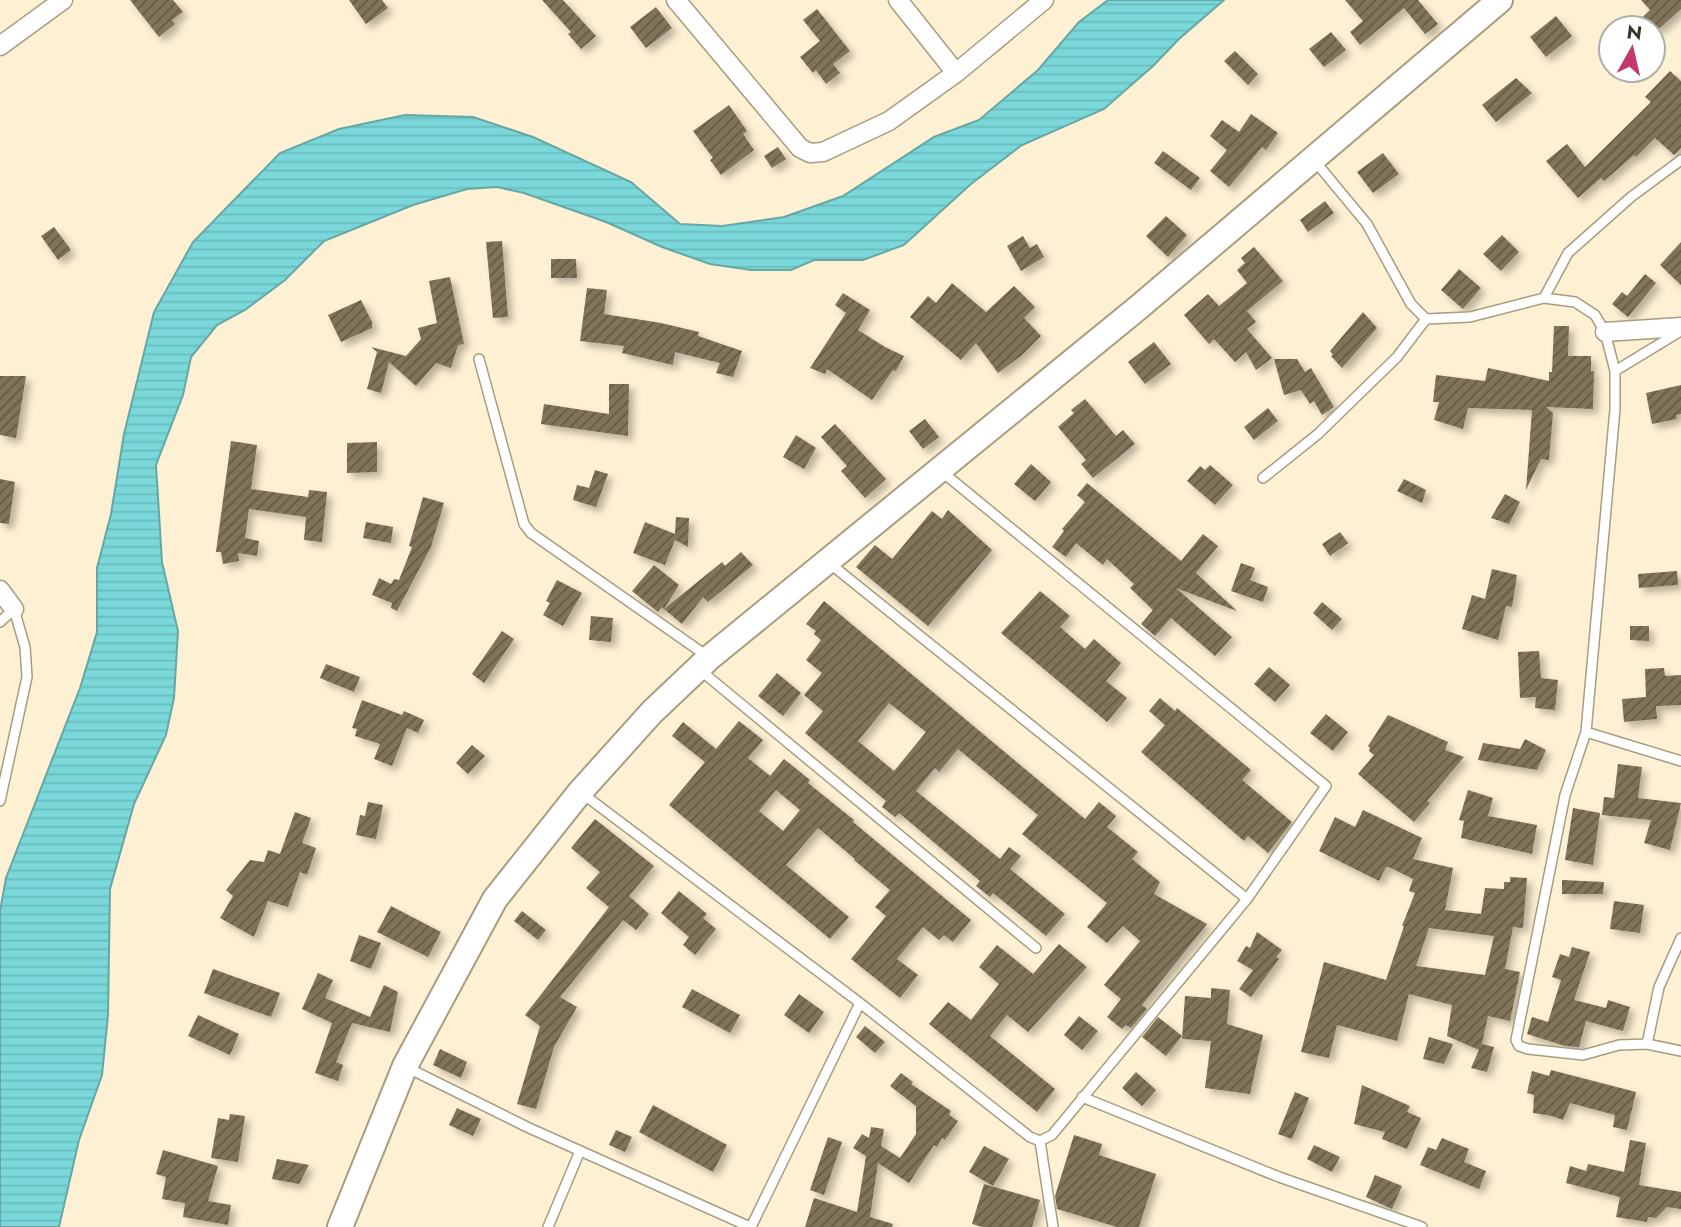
<svg xmlns="http://www.w3.org/2000/svg" width="1681" height="1227" font-family="Jost,sans-serif">
<style>
.water{fill:url(#water-rules);stroke:#66a7a5;stroke-width:2}
.building{fill:url(#building-hatch);fill-rule:evenodd;filter:url(#shadow)}
.lines{fill:none;stroke-linecap:round;stroke-linejoin:round}
.service-casing{stroke:#a89c81;stroke-width:12}
.minor-casing{stroke:#a89c81;stroke-width:21}
.secondary-casing{stroke:#a89c81;stroke-width:28}
.service{stroke:#fff;stroke-width:9}
.minor{stroke:#fff;stroke-width:18}
.secondary{stroke:#fff;stroke-width:24}
</style>
<defs>
<pattern id="water-rules" width="6" height="5" patternUnits="userSpaceOnUse" patternTransform="scale(1.75)"><rect width="6" height="5" fill="#7ad8da"/><path d="M0 2.5h6" fill="none" stroke="#6ababb"/></pattern>
<pattern id="building-hatch" width="6" height="6" patternUnits="userSpaceOnUse" patternTransform="scale(1.75)"><rect width="6" height="6" fill="#80745a"/><path d="M-1 1l2-2M0 6l6-6M5 7l2-2" fill="none" stroke="#645b46"/></pattern>
<filter id="shadow"><feDropShadow dx="5" dy="5" stdDeviation="3.5" flood-color="#0004"/></filter>
</defs>
<rect width="100%" height="100%" fill="#fef0d3"/>
<path class="water" d="M1108,0H1224L1179,39L1153,66L1104,109L1022,145L971,184L904,245L863,260H814L791,270H751L710,264L662,247L606,222L524,193L497,187L467,189L413,205L324,241L285,280L245,310L217,325L191,357L183,395L156,465L162,562L178,631L174,698L166,735L134,804L110,889L108,1015L102,1075L79,1140L59,1227H0V911L6,878L80,688L97,632V568L111,514L124,434L154,312L193,242L280,153L339,129L405,115L473,117L533,137L631,182L680,224L722,226L784,217L843,196L934,137L979,120L1038,70L1079,22Z"/>
<path class="building" d="M130,0H173L183,12L172,20L175,24L159,37Z
M349,0H382L388,8L366,24Z
M542,0H563L596,36L581,49L568,34L571,32Z
M1345,0H1418L1438,24L1425,34L1404,8L1360,45L1350,32L1363,21Z
M1641,0H1681V9L1660,28H1631L1650,10Z
M656,7L672,28L646,48L630,27Z
M817,9L850,51L833,64L840,73L826,84L816,70L813,73L800,57L820,41L803,20Z
M1556,16L1572,36L1546,57L1530,37Z
M1331,32L1346,50L1324,67L1309,49Z
M1235,51L1258,74L1248,85L1224,61Z
M1670,71L1681,81V148L1674,155L1655,138L1636,157L1634,155L1604,181L1601,178L1578,198L1546,161L1567,144L1585,167L1651,102L1645,97Z
M1516,78L1532,93L1496,122L1482,105Z
M729,105L747,131L743,134L754,150L721,175L710,160L713,158L693,131Z
M1251,114L1278,133L1266,150L1262,147L1229,187L1210,171L1227,150L1210,136L1222,120L1239,132Z
M778,147L786,159L772,168L764,156Z
M1163,151L1200,178L1191,190L1154,163Z
M1383,153L1399,174L1373,193L1357,172Z
M1325,201L1334,213L1308,232L1300,220Z
M1166,216L1187,235L1168,257L1146,236Z
M54,227L71,250L58,260L41,236Z
M1502,235L1519,252L1501,271L1483,254Z
M1023,236L1030,248L1037,244L1044,257L1021,271L1007,246Z
M502,241L508,317L493,318L486,242Z
M1681,242V285L1660,265Z
M1254,247L1283,281L1247,311L1256,322L1247,329L1272,358L1256,370L1246,352L1235,362L1214,339L1209,344L1184,315L1208,294L1219,306L1247,283L1237,270L1245,263L1241,258Z
M551,259H576L577,278H551Z
M1459,269L1481,288L1463,309L1441,290Z
M1645,274L1656,283L1628,317L1612,304L1622,292L1627,296Z
M450,277L464,344L458,345L451,368L436,363L416,386L389,362L381,393L367,389L377,352L371,347L406,356L421,339L418,328L437,323L429,281Z
M952,283L986,312L1014,286L1035,307L1024,318L1041,336L1021,356L998,373L976,343L961,360L910,317L928,296L936,303Z
M587,288L607,290L604,314L661,323L699,332L698,336L742,351L733,377L716,373L720,363L675,352L673,365L622,353L624,346L580,341Z
M843,293L870,310L858,330L885,347L904,356L896,371L893,370L872,400L827,369L825,374L810,368L846,313L835,305Z
M361,300L372,322V328L341,342L328,315Z
M1363,312L1377,328L1342,368L1331,356L1333,355L1330,351Z
M1554,326H1569L1568,356H1591V372L1594,371L1593,409L1546,407L1553,413L1549,460L1541,459L1526,490L1532,410L1468,408L1463,429L1434,420L1439,402H1433L1436,375L1485,381L1488,368L1549,381V372H1552Z
M1154,342L1171,364L1145,384L1128,362Z
M1274,359H1297L1305,372L1311,368L1334,407L1322,415L1314,401L1310,404L1301,390L1284,395Z
M0,376H26L16,438L0,435Z
M609,384H629L628,436L541,424L544,404L609,414Z
M1681,385V414L1676,415L1677,419L1652,424L1646,393Z
M1085,399L1116,436L1123,430L1135,444L1093,478L1081,464L1086,460L1058,427L1074,413L1071,410Z
M1268,408L1278,421L1254,440L1244,427Z
M925,419L939,437L923,449L909,431Z
M835,424L886,479L865,498L841,471L847,466L821,437Z
M796,435L816,448L804,469L783,457Z
M231,441L257,445L251,489L308,497L309,490L327,492L322,542L304,540L306,517L249,509L245,538L259,541L257,556L238,553L239,561L223,564L221,552H216Z
M377,442V472L347,473V443Z
M1031,464L1051,482L1035,501L1014,484Z
M1210,465L1233,485L1215,505L1187,481L1200,466L1205,470Z
M595,470L608,474L596,507L573,500L577,485L589,488Z
M0,479L15,482L9,524L0,523Z
M1404,479L1426,490L1422,503L1397,491Z
M1087,483L1181,561L1203,534L1218,546L1196,573L1237,611L1176,588L1232,637L1215,656L1171,618L1155,636L1141,624L1153,610L1130,588L1134,584L1107,559L1103,565L1076,543L1066,557L1052,547L1064,531L1062,529L1085,502L1077,495Z
M1505,494L1520,502L1509,524L1491,518Z
M423,497L444,503L431,547L397,611L391,608L392,603L372,595L379,578L391,584L394,579L399,580L412,547L409,546Z
M948,510L992,550L928,626L856,567L875,545L892,559L932,511L942,519Z
M676,517L689,518L688,547L675,540L665,565L633,553L645,522L675,534Z
M366,522L393,527L391,543L363,538Z
M1340,532L1348,543L1330,556L1322,544Z
M741,552L753,565L708,602L703,597L682,624L664,609L722,562L725,566Z
M1241,563L1255,568L1250,580L1268,587L1263,602L1231,591Z
M654,565L679,585L664,609L662,607L658,612L632,591Z
M1492,569L1517,575L1512,607L1506,606L1498,640L1462,629L1472,595L1485,599Z
M1677,571L1678,585L1639,588L1638,574Z
M557,580L582,593L563,626L543,615L550,603L546,601Z
M1040,591L1070,616L1060,627L1085,649L1094,639L1121,663L1106,681L1127,698L1107,722L1001,633Z
M824,601L1085,819L1099,802L1116,816L1107,827L1138,852L1132,859L1160,882L1154,894L1207,924L1142,1005L1147,1009L1131,1028L1126,1025L1122,1029L1107,1017L1121,999L1104,985L1140,941L1123,926L1107,943L1087,927L1107,903L1022,834L1038,815L958,749L939,772L935,768L916,791L1000,859L1009,847L1021,856L1010,869L1065,914L1046,936L993,893L990,897L976,886L980,881L899,813L895,817L882,807L886,801L805,733L823,711L804,695L822,673L806,660L821,640L814,634L816,631L806,624ZM889,703L926,732L894,771L858,741Z
M1322,602L1342,619L1332,630L1313,613Z
M591,616L613,618L611,642L589,640Z
M1630,626H1649V641L1630,640Z
M502,631L514,639L484,683L472,674Z
M1539,651L1541,678L1558,680L1555,710L1535,708L1536,697L1520,698L1518,652Z
M326,664L360,677L354,692L320,678Z
M1269,667L1290,685L1275,702L1254,684Z
M1664,668L1665,676L1681,675V705L1656,706L1657,719L1624,722L1622,699L1646,697L1645,669Z
M777,673L801,693L783,716L758,696Z
M1160,698L1175,711L1177,708L1251,770L1242,780L1292,822L1268,853L1248,836L1244,841L1141,752L1165,725L1149,711Z
M362,700L402,715L404,711L424,720L418,733L407,728L392,766L374,759L380,744L355,736L357,729L352,728Z
M1326,714L1348,732L1333,751L1310,733Z
M1388,715L1448,742L1445,750L1464,757L1427,801L1430,803L1414,822L1358,774L1374,755L1369,751L1370,748L1368,746Z
M739,721L763,740L748,758L770,776L784,759L810,780L808,783L854,820L853,822L971,920L953,942L944,935L939,940L923,927L897,959L918,975L900,998L851,959L886,916L875,907L890,890L854,860L855,859L818,828L786,865L849,917L830,939L669,805L705,762L672,736L683,722L716,749ZM776,790L800,810L783,831L759,811Z
M1525,739L1546,750L1537,770L1478,760L1483,743L1520,749Z
M472,745L485,756L468,774L456,763Z
M1618,764L1642,767L1638,798L1681,803L1670,850L1644,843L1651,820L1602,815L1604,797L1614,798Z
M1468,790L1493,798L1488,816L1537,825L1532,854L1461,838L1464,821L1459,820Z
M368,802L383,805L376,839L356,835L360,815L365,816Z
M1573,808L1600,813L1593,865L1565,860Z
M1363,810L1422,838L1413,859L1453,868L1445,910L1481,914L1485,888L1504,889V882H1510V877L1527,878L1523,928L1513,927L1505,969L1520,972L1510,1021L1488,1016L1482,1044L1494,1047L1487,1072L1471,1068L1479,1050L1447,1036L1452,1005L1409,994L1397,1041L1337,1025L1329,1058L1301,1052L1324,962L1386,980L1404,926H1402L1415,893L1409,891L1413,879L1389,867H1386L1379,881L1319,851L1335,817L1355,827ZM1429,928L1494,936L1485,975L1416,966Z
M295,812L311,818L302,843L316,848L307,875L300,872L288,907L268,901L254,937L220,918L233,896L226,890L250,860L264,862L268,850L280,854Z
M595,819L654,866L629,896L649,914L636,930L623,920L560,997L577,1007L554,1047L536,1109L517,1104L540,1026L525,1015L609,907L586,888L600,872L571,848Z
M1562,880L1604,882L1603,894H1562Z
M679,891L707,914L703,918L716,929L695,955L683,945L689,937L661,913Z
M1614,901L1644,905L1640,933L1610,929Z
M391,906L441,932L428,957L377,932Z
M522,911L546,930L538,940L514,921Z
M1257,932L1282,950L1276,957L1279,959L1251,997L1239,989L1253,970L1237,961L1246,946L1250,948Z
M359,935L381,943L371,969L350,961Z
M1059,944L1087,967L1028,1032L1007,1015L990,1036L1055,1089L1037,1112L929,1024L948,1002L971,1020L999,984L979,967L997,945L1033,974Z
M1572,947L1590,952L1574,1000L1606,1008L1608,1000L1630,1007L1623,1031L1586,1021L1579,1047L1565,1046L1527,1034L1532,1017L1548,1022L1561,980L1552,977L1560,954L1569,957Z
M213,969L280,993L271,1017L204,993Z
M318,973L333,980L325,998L370,1017L384,985L398,992L390,1032L352,1023L336,1062L343,1065L338,1081L315,1073L332,1023L302,1009Z
M1211,988L1230,990L1227,1024L1263,1035L1250,1094L1205,1088L1211,1041L1182,1039L1185,996L1211,998Z
M692,989L740,1015L730,1033L682,1007Z
M799,994L824,1012L809,1033L784,1015Z
M198,1015L239,1034L230,1055L188,1036Z
M1079,1016L1098,1031L1082,1050L1064,1035Z
M1158,1017L1182,1036L1166,1056L1142,1037Z
M865,1026L885,1042L875,1053L856,1037Z
M1429,1037L1453,1044L1444,1064L1423,1059Z
M440,1049L467,1062L461,1078L433,1065Z
M1551,1070L1636,1092L1627,1130L1613,1127L1615,1115L1570,1103L1563,1120L1552,1116L1533,1113L1534,1095L1527,1093L1532,1071L1549,1076Z
M1136,1072L1156,1090L1142,1106L1122,1088Z
M901,1073L913,1082L911,1084L951,1111L949,1115L958,1121L945,1140L942,1138L937,1147L934,1145L909,1183L878,1163L870,1217L893,1224L892,1227H805L814,1198L857,1212L866,1156L853,1148L862,1134L869,1138L871,1127L884,1129L881,1146L900,1158L916,1134V1106L890,1086Z
M1362,1085L1410,1106L1407,1112L1421,1118L1407,1149L1382,1139L1385,1132L1354,1124Z
M1295,1092L1309,1098L1292,1139L1278,1134Z
M653,1105L727,1145L713,1172L639,1132Z
M457,1108L481,1119L473,1136L449,1125Z
M230,1114L245,1116L238,1162L211,1158L218,1118L229,1120Z
M616,1130L632,1137L625,1152L609,1145Z
M1074,1135L1102,1144L1099,1155L1156,1174L1139,1227H1117L1057,1209L1055,1196Z
M828,1137L842,1142L824,1195L810,1190Z
M1442,1138L1469,1149L1464,1162L1486,1171L1479,1189L1420,1165L1428,1147L1436,1150Z
M1630,1140L1646,1143L1639,1185L1681,1192V1209L1667,1207L1656,1218L1648,1217L1647,1222L1616,1217L1620,1197L1566,1183L1570,1166L1586,1171L1588,1164L1624,1172Z
M1314,1145L1340,1157L1332,1172L1307,1159Z
M984,1146L1009,1159L993,1186L969,1172Z
M163,1150L218,1166L208,1201L231,1205L228,1225L183,1217L185,1203L162,1199L166,1177L156,1174Z
M277,1159L309,1165L299,1184L272,1179Z
M1375,1175L1402,1186L1392,1209L1366,1197Z
M984,1184L1040,1200L1032,1227H983L972,1224Z"/>
<g class="lines">
<g class="service-casing">
<path id="service" d="M1314,160L1367,224L1411,304L1426,319L1470,317L1544,298L1575,302L1595,315L1605,332L1615,371V409L1586,732L1565,795L1516,1040L1519,1046L1528,1049L1583,1055L1619,1045L1647,1044L1681,1051
M1544,298L1568,253L1631,197L1681,160
M479,359L524,524L531,533L707,656
M1615,371L1679,332
M1263,478L1318,434L1397,357L1426,319
M828,562L1247,899
M0,622L14,609L25,647L27,677L0,801
M700,670L1036,948
M1586,732L1681,761
M583,794L860,1003L1030,1137L1040,1141L1052,1135L1247,899L1326,786L941,471
M1647,1044L1659,987L1681,938
M406,1067L527,1127L750,1227
M1082,1097L1279,1177L1422,1227
M1040,1141L1053,1227
M548,1227L580,1151
M751,1227L860,1003"/>
</g>
<g class="minor-casing">
<path id="minor" d="M676,0L800,148L810,153L823,152L889,121L956,73L1044,0
M898,0L956,73
M0,46L63,0
M1605,332L1681,327
M0,590L14,609"/>
</g>
<g class="secondary-casing">
<path id="secondary" d="M340,1227L405,1066L495,899L580,792L652,712L709,658L1139,307L1500,0"/>
</g>
<use href="#service" class="service"/>
<use href="#minor" class="minor"/>
<use href="#secondary" class="secondary"/>
</g>
<g transform="translate(1632 49) rotate(8)"><circle r="33" fill="#ffffff" stroke="#b0aea9" stroke-width="2"/>
<path d="M0-5L12 26L0 18L-12 26Z" fill="#c4396c"/>
<text y="-10" font-size="19" font-weight="bold" text-anchor="middle" fill="#393429">N</text>
</g>
</svg>
